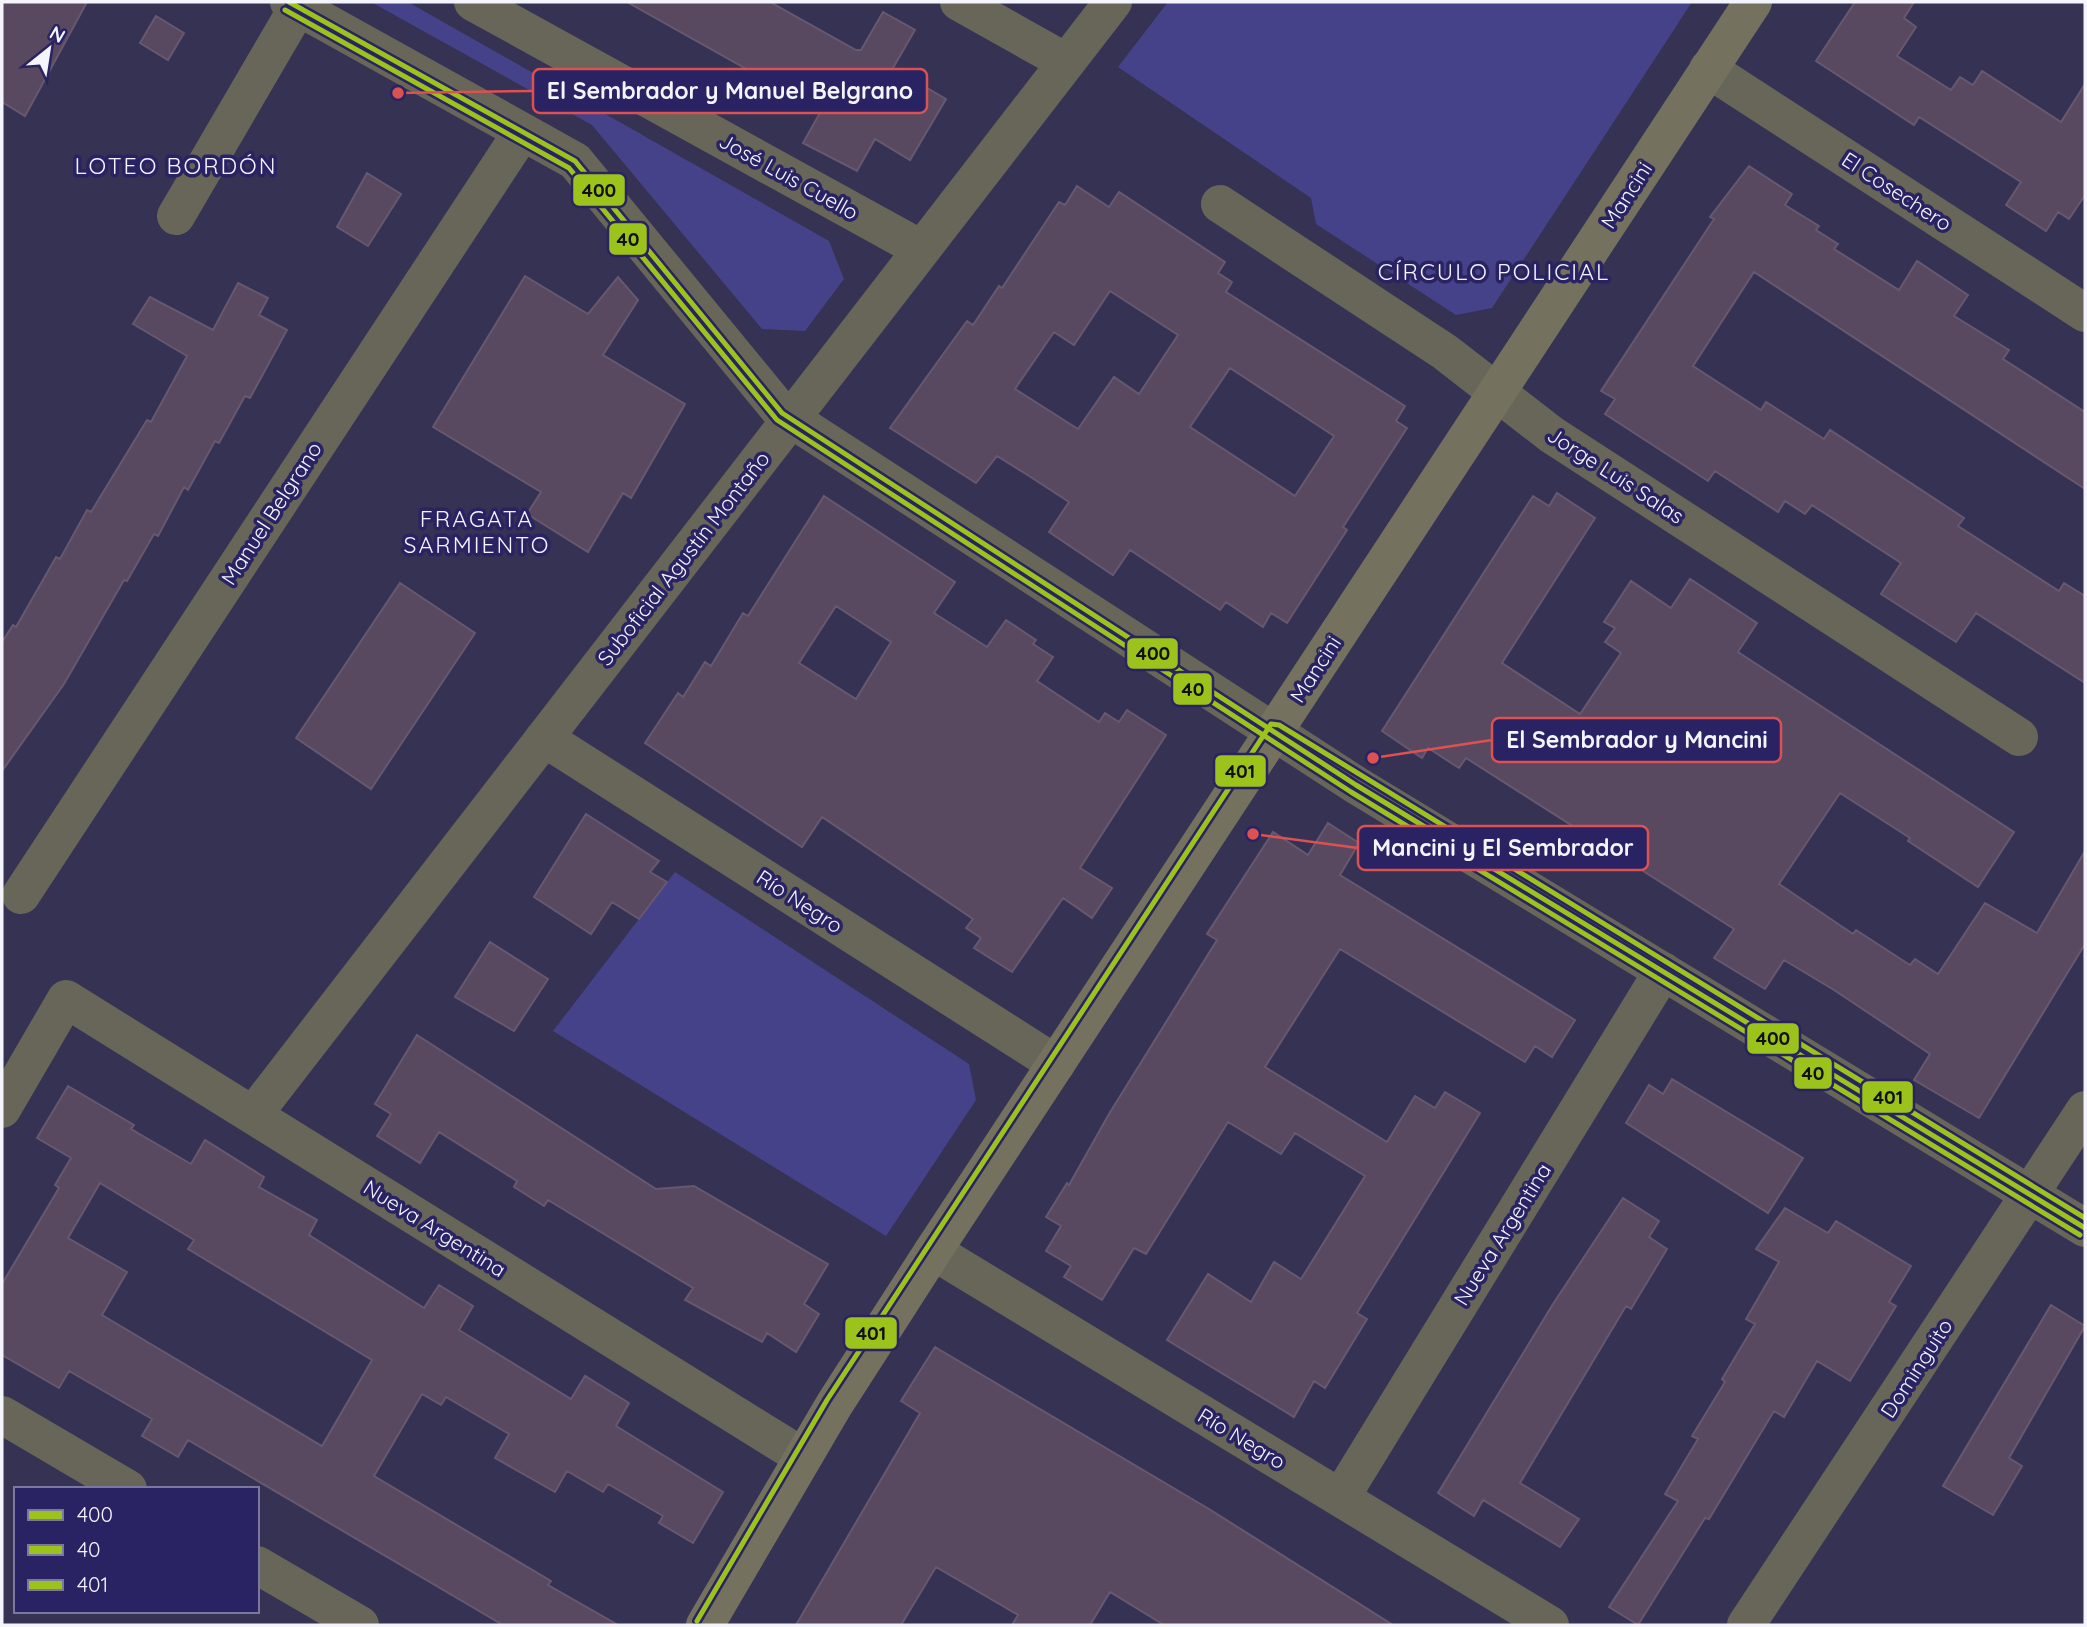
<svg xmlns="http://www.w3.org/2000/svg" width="2087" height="1627" font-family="Quicksand,sans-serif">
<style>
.green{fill:#464289}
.building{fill:#584961;stroke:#66586f;stroke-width:2;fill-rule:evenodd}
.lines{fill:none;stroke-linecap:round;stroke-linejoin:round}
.street{stroke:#686658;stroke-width:38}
.secondary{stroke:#74715e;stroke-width:38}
.bus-1-casing{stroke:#2a2363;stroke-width:10}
.bus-2-casing{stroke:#2a2363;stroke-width:10}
.bus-3-casing{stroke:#2a2363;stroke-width:10}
.bus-1{stroke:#9cc31c;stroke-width:5}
.bus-2{stroke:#9cc31c;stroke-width:5}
.bus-3{stroke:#9cc31c;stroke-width:5}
.labels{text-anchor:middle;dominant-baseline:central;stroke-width:7;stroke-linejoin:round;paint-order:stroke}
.street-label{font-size:21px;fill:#f3f4fc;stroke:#2a2363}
.neighbourhood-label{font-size:23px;letter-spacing:2px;fill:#f3f4fc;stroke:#2a2363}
.leader{fill:none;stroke:#dc5152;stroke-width:2.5}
.callout-dot{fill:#dc5152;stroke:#2a2363;stroke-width:2.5}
.callout{fill:#2a2363;stroke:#dc5152;stroke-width:2.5}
.callout-label{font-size:23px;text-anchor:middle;font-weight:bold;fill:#f3f4fc}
.line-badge{stroke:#2a2363;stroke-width:2.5}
.pale-badge-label{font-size:19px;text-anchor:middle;font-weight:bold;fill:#111}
</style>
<rect width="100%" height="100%" fill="#353254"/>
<path class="green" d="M371,2H408L829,241L844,279L805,331L762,329L592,125Z
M1168,2H1692L1492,308L1456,315L1316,224L1311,198L1118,67Z
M675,872L969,1064L976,1100L886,1236L553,1031Z"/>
<path class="building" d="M2,2H87L25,116L2,102Z
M627,2H770L856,50H861L883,12L915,30L893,68L946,99L910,160L875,139L857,171L803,143L821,111Z
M1855,2H1914L1904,18L1916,27L1897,56L1951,90L1960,77L1973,85L1982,71L2061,122L2085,84V195L2069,219L2058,212L2046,231L2006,205L2021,182L1919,117L1914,125L1816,61Z
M156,16L184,33L168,60L140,43Z
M1749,166L1792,194L1785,205L1819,226L1816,230L1838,244L1834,249L1899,290L1917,261L1968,295L1954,316L2009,350L2003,359L2085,412V489L1754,272L1693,366L1761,410L1766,402L1824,439L1830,430L1964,518L1958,526L2059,591L2064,583L2085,596V683L1976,613L1956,642L1881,594L1901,563L1812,505L1805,514L1785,501L1778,512L1715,471L1708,481L1605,414L1615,399L1601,391L1714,219L1710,217Z
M367,173L401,194L368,246L337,227Z
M1077,186L1109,207L1119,192L1225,262L1218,273L1232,282L1226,292L1405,406L1396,421L1407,428L1343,527L1347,530L1287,623L1271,613L1263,627L1226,602L1220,610L1130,550L1113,575L1049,532L1069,502L1026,474L997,456L976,483L890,428L967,321L973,325L999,286L1002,288L1059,202L1065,205ZM1110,291L1178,335L1139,394L1114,377L1078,429L1015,389L1054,332L1074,345ZM1230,368L1334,436L1295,496L1190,427Z
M525,276L588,314L618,277L638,300L603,355L685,404L631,498L623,493L588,552L527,514L541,492L433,427Z
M238,283L268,298L259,315L287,330L250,398L245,396L219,443L215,441L188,490L184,487L158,536L154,534L127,581L124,580L64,684L2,771V642L13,625L16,627L56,557L60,559L87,510L91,512L147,420L151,422L187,356L133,324L150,297L213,330Z
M1557,493L1595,518L1502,663L1580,714L1621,653L1605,642L1615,628L1604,622L1631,581L1671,608L1690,579L1757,623L1738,652L2014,832L1978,887L1908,841L1910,838L1840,793L1779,884L1853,934L1856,930L1910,965L1915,959L1938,974L1985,903L2037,933L2085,851V944L1979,1118L1914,1080L1930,1054L1834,990L1784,960L1765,989L1714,958L1734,929L1466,758L1459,768L1428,748L1422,758L1382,731L1533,496L1549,506Z
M824,496L955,582L934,613L987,647L1006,620L1036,640L1033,644L1053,657L1037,681L1099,722L1105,713L1119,722L1127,710L1166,735L1080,868L1112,888L1092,918L1063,898L1012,972L974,948L981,938L966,928L973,919L822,817L802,847L645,743L678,693L683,697L705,662L711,666L743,613L748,616ZM836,606L891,642L856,699L799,663Z
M400,583L475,633L371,789L296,738Z
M586,814L659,861L650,872L667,882L639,919L612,902L591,934L534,897Z
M1328,823L1359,843L1340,875L1575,1020L1552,1057L1535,1046L1525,1062L1340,949L1265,1067L1387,1142L1415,1096L1435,1108L1445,1092L1480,1113L1357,1313L1367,1319L1325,1388L1314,1381L1294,1417L1167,1340L1208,1274L1251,1302L1274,1262L1301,1279L1365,1176L1295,1133L1281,1154L1228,1122L1146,1254L1134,1248L1102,1300L1064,1277L1071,1266L1046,1251L1061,1226L1046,1217L1067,1183L1069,1185L1109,1114L1217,940L1207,934L1273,832L1308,855Z
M490,942L548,979L514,1031L455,997Z
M417,1035L656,1189L694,1186L828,1264L804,1304L819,1314L796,1352L767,1333L762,1342L685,1300L693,1288L548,1200L544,1206L514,1187L517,1181L439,1132L420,1163L377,1136L391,1114L375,1104Z
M1672,1079L1803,1158L1768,1213L1626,1123L1649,1085L1663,1094Z
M68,1086L134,1125L131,1129L191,1164L205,1140L264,1177L259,1187L317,1220L309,1235L424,1308L439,1285L473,1306L459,1330L571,1399L585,1376L629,1403L616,1426L723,1492L693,1543L659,1523L663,1516L608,1484L603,1492L567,1471L555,1492L495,1458L509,1434L446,1397L441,1405L422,1394L374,1476L551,1581L548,1585L618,1625H503L188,1440L178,1457L142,1436L152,1419L69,1371L59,1388L2,1355V1284L59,1188L55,1185L71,1158L37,1138ZM100,1183L194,1240L188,1249L372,1360L322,1446L102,1315L127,1272L68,1238Z
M1623,1198L1659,1221L1649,1237L1667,1249L1631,1309L1626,1306L1520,1483L1579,1519L1560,1547L1483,1500L1474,1516L1438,1493L1553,1304Z
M1785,1208L1828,1233L1836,1221L1911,1266L1889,1302L1896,1306L1850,1381L1817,1361L1784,1417L1774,1411L1709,1519L1705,1518L1638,1625L1609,1607L1678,1501L1665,1494L1698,1439L1692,1436L1725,1382L1722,1379L1755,1324L1746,1319L1779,1262L1756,1249Z
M2051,1305L2085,1326L2009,1458L2022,1466L1993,1515L1943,1486Z
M935,1347L1209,1509L1393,1625H1164L1110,1592L1090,1625H1012L1018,1615L936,1567L901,1625H796L920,1413L901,1401Z"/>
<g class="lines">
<path class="street" d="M289,2L575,161L782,413L1356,785L2085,1228
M473,2L921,249
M959,2L1066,62
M1708,69L2085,313
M1220,204L1445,352L1552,435L2019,737
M176,216L298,7
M544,738L1056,1064
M21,895L522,132
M2,1109L66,999L803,1457
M253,1115L1113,2
M933,1251L1550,1625
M2,1415L128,1489
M1341,1497L1663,971
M257,1565L360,1625
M1746,1625L2085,1110"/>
<path class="secondary" d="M705,1625L834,1405L933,1251L1753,2"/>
<g class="bus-1-casing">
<path id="bus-1" d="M289,2L575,161L782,413L1356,785L2085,1228"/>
</g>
<g class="bus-2-casing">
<path id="bus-2" d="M285,10L569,168L777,420L1351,792L2080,1235"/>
</g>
<g class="bus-3-casing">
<path id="bus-3" d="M697,1621L827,1400L1271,724L1279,725L2085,1218"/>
</g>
<use href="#bus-1" class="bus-1"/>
<use href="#bus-2" class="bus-2"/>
<use href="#bus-3" class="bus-3"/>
</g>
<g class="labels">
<g class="street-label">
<text transform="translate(789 176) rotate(29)">José Luis Cuello</text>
<text transform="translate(1897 191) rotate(33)">El Cosechero</text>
<text transform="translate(1626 195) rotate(-57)">Mancini</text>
<text transform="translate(1616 475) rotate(33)">Jorge Luis Salas</text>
<text transform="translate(271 513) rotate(-57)">Manuel Belgrano</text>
<text transform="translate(683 558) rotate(-52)">Suboficial Agustín Montaño</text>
<text transform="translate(1315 669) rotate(-57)">Mancini</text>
<text transform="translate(800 901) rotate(33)">Río Negro</text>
<text transform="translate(435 1228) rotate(32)">Nueva Argentina</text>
<text transform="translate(1502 1234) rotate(-58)">Nueva Argentina</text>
<text transform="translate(1916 1368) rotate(-57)">Dominguito</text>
<text transform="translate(1242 1438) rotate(31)">Río Negro</text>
</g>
<g class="neighbourhood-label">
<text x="176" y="165">LOTEO BORDÓN</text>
<text x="1494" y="271">CÍRCULO POLICIAL</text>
<text x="477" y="518">FRAGATA<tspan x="477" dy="26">SARMIENTO</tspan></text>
</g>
</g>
<path class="leader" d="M398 93L533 91M1373 758L1492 740M1253 834L1358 848"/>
<g class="callout-dot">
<circle cx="398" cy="93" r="7"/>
<circle cx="1373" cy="758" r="7"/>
<circle cx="1253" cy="834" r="7"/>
</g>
<g class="callout">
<rect x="533" y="69" width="394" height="44" rx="7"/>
<rect x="1492" y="718" width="289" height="44" rx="7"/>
<rect x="1358" y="826" width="290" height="44" rx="7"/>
</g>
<g class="callout-label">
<text x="730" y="99">El Sembrador y Manuel Belgrano</text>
<text x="1637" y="748">El Sembrador y Mancini</text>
<text x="1503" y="856">Mancini y El Sembrador</text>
</g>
<g class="line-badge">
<rect x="572" y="173" width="54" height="34" rx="7" fill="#9cc31c"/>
<rect x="608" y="222" width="40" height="34" rx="7" fill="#9cc31c"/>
<rect x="1126" y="637" width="53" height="33" rx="7" fill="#9cc31c"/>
<rect x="1172" y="672" width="41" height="34" rx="7" fill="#9cc31c"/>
<rect x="1214" y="754" width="53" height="34" rx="7" fill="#9cc31c"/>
<rect x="1746" y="1022" width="54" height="33" rx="7" fill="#9cc31c"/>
<rect x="1793" y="1056" width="40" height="34" rx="7" fill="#9cc31c"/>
<rect x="1861" y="1080" width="53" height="34" rx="7" fill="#9cc31c"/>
<rect x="844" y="1316" width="54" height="34" rx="7" fill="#9cc31c"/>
</g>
<g class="pale-badge-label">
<text x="599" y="197">400</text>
<text x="628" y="246">40</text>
<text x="1153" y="660">400</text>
<text x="1193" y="696">40</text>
<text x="1240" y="778">401</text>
<text x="1773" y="1045">400</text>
<text x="1813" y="1080">40</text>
<text x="1888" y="1104">401</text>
<text x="871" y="1340">401</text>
</g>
<rect width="2087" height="1627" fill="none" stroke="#f3f4fc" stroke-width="7"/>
<rect x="14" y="1487" width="245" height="126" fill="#2a2363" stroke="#7a77a0" stroke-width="2"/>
<rect x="28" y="1510" width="35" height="10" fill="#9cc31c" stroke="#7a77a0" stroke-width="2"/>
<text x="77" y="1522" font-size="21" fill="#f3f4fc">400</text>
<rect x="28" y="1545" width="35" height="10" fill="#9cc31c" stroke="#7a77a0" stroke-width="2"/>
<text x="77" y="1557" font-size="21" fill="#f3f4fc">40</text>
<rect x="28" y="1580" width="35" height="10" fill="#9cc31c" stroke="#7a77a0" stroke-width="2"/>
<text x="77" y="1592" font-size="21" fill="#f3f4fc">401</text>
<g transform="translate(49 49) rotate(30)" stroke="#2a2363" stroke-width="5" paint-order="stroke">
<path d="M0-5L12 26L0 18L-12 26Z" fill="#f3f4fc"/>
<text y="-10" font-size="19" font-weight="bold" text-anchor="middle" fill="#f3f4fc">N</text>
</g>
</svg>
